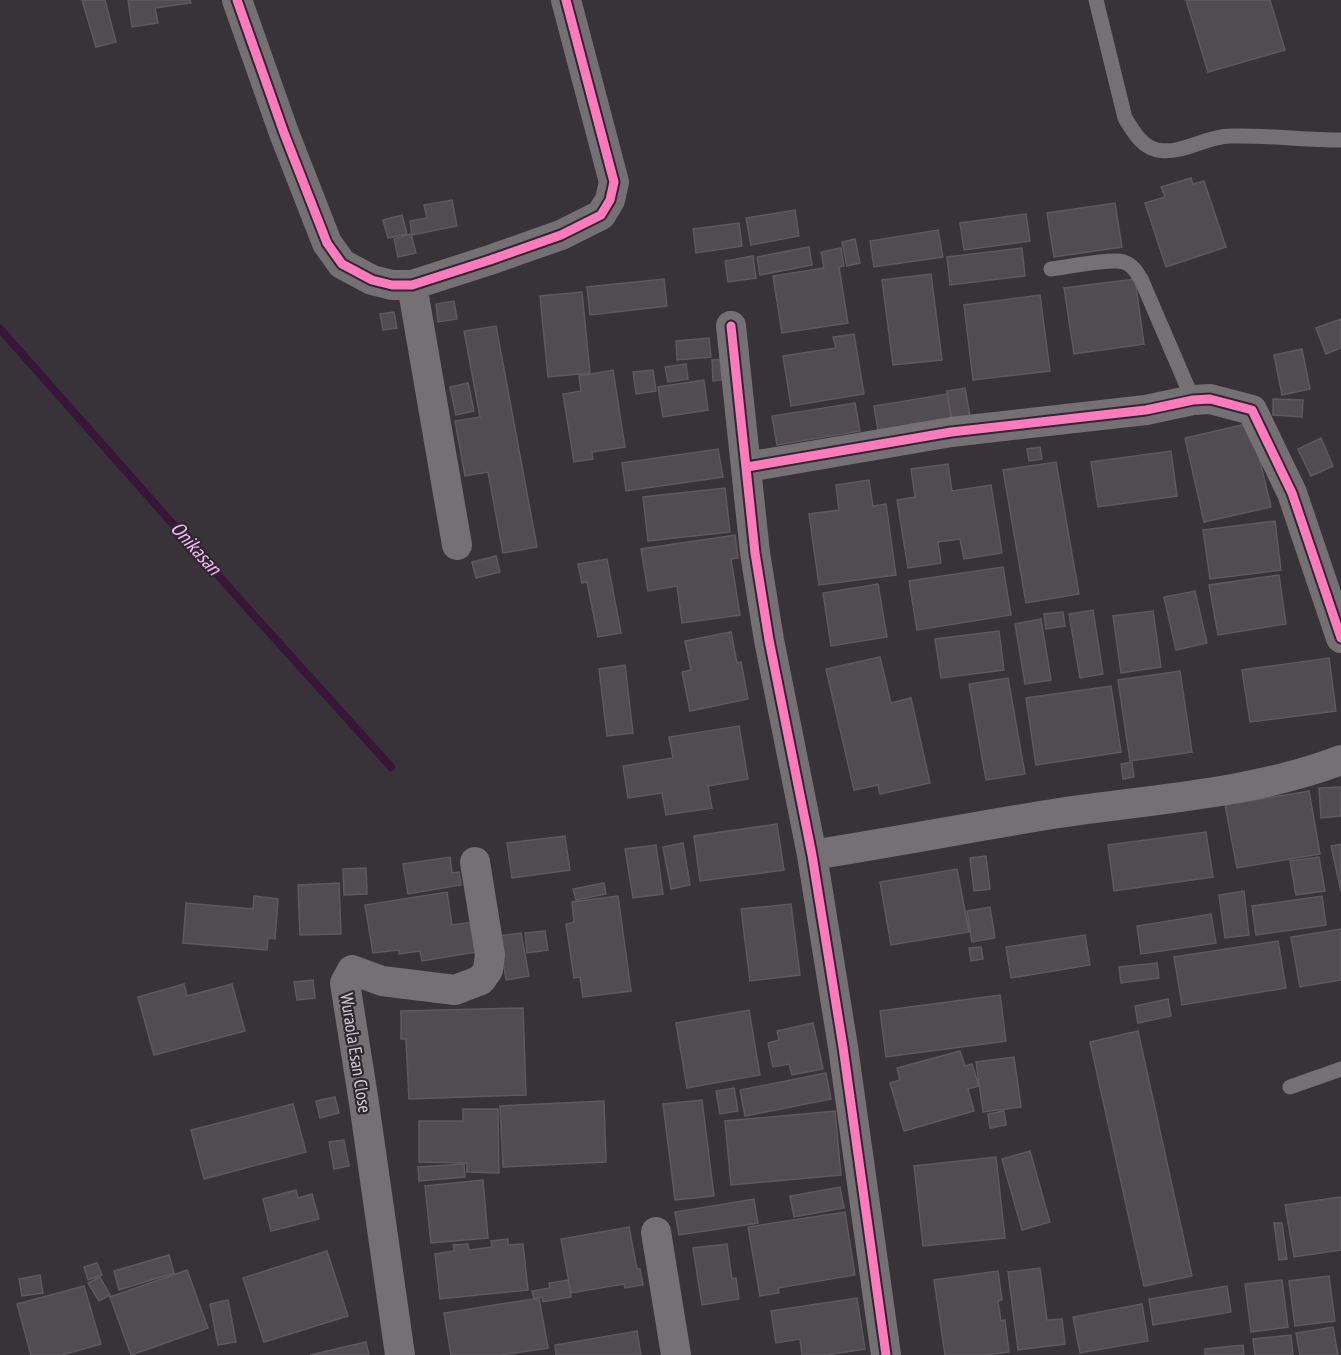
<svg xmlns="http://www.w3.org/2000/svg" width="1341" height="1355" font-family="'PT Sans Narrow',sans-serif">
<style>
.lines{fill:none;stroke-linecap:round;stroke-linejoin:round}
.stream{stroke:#38163a;stroke-width:8}
.building{fill:#504c50;stroke:#5e595e;stroke-width:1.5}
.lane{stroke:#747074;stroke-width:15}
.street{stroke:#747074;stroke-width:30}
.cycleway-casing{stroke:#2f2830;stroke-width:13}
.cycleway{stroke:#fd7abc;stroke-width:9}
.labels{text-anchor:middle;dominant-baseline:central;stroke-width:4.5;stroke-linejoin:round;paint-order:stroke}
.street-label{font-size:18px;fill:#d8d2d8;stroke:#2f2830}
.water-label{font-size:20px;font-style:italic;fill:#f9b9fc;stroke:#2f2830}
</style>
<rect width="100%" height="100%" fill="#383338"/>
<g class="lines">
<path class="stream" d="M0,329L249,610L391,767"/>
</g>
<path class="building" d="M82,0H105L116,42L96,47Z
M128,0H190L191,3L155,8L158,23L132,27Z
M1186,0H1270L1285,50L1208,72Z
M1191,178L1193,184L1204,181L1226,247L1166,267L1145,203L1165,197L1161,187Z
M452,200L457,226L412,235L410,221L427,218L424,205Z
M1115,203L1122,247L1054,257L1047,213Z
M795,210L799,236L751,245L746,218Z
M1026,214L1030,241L964,250L960,223Z
M402,215L407,234L388,238L383,220Z
M739,223L742,246L696,253L693,229Z
M938,230L943,257L874,267L870,241Z
M411,234L416,253L398,257L394,239Z
M855,239L860,263L847,266L842,242Z
M809,247L812,265L760,275L757,257Z
M841,248L844,266L839,267L848,323L782,333L773,276L824,268L821,252Z
M1022,248L1025,276L950,285L947,257Z
M753,256L756,278L728,282L725,261Z
M931,274L942,360L893,365L882,280Z
M664,279L667,306L590,315L587,287Z
M1135,279L1144,344L1074,354L1064,288Z
M582,292L590,373L548,377L540,296Z
M1040,295L1050,371L973,380L964,305Z
M454,301L457,319L438,322L436,304Z
M394,312L397,328L383,330L380,314Z
M1341,319V348L1326,354L1316,328Z
M496,326L537,547L503,553L488,472L465,476L455,421L480,417L464,331Z
M854,334L864,394L791,406L783,356L836,348L833,337Z
M709,338L711,357L677,360L676,341Z
M1302,349L1310,389L1282,395L1274,355Z
M725,359L727,379L713,381L712,360Z
M686,364L688,379L668,382L665,367Z
M613,370L625,447L592,452L593,459L574,462L563,394L581,391L579,376Z
M653,370L656,391L636,394L633,372Z
M704,380L708,410L663,417L658,387Z
M468,383L474,411L456,415L450,387Z
M965,388L970,416L952,419L947,391Z
M947,394L951,419L878,431L874,406Z
M1273,399L1303,400L1302,417L1273,415Z
M855,403L860,431L777,445L772,416Z
M1251,423L1271,507L1204,522L1185,438Z
M1321,438L1333,466L1311,476L1298,449Z
M1040,447L1042,459L1029,461L1027,449Z
M718,449L723,477L626,491L622,463Z
M1171,451L1177,496L1098,507L1091,462Z
M1056,462L1079,594L1026,603L1003,470Z
M948,464L952,491L991,485L1002,553L964,559L960,539L938,542L941,563L908,568L897,500L915,497L911,469Z
M869,480L873,506L886,504L896,575L819,585L809,514L839,510L836,485Z
M725,488L730,532L648,541L643,497Z
M1275,521L1281,570L1210,579L1203,530Z
M735,535L738,558L731,559L740,615L682,623L677,586L648,591L641,549Z
M496,556L500,572L476,578L472,562Z
M607,559L621,633L598,637L587,582L582,583L578,564Z
M1003,567L1011,615L917,630L909,581Z
M1279,575L1286,624L1218,635L1209,585Z
M878,584L887,637L831,646L823,593Z
M1195,591L1207,643L1176,650L1164,597Z
M1093,610L1103,674L1080,678L1069,614Z
M1153,611L1161,667L1121,673L1113,616Z
M1063,612L1065,626L1046,629L1044,614Z
M1041,619L1051,680L1025,684L1015,624Z
M999,631L1004,670L941,678L935,639Z
M731,632L737,663L741,662L748,699L690,711L682,672L691,670L685,641Z
M880,657L891,703L911,698L930,783L880,794L878,785L854,790L826,669Z
M1329,658L1336,711L1250,722L1242,670Z
M625,665L633,733L607,736L599,669Z
M1180,671L1192,752L1130,761L1118,680Z
M1008,678L1025,774L986,780L969,684Z
M1111,686L1121,752L1036,765L1026,698Z
M739,726L748,779L708,786L712,808L666,815L662,793L628,798L623,766L673,758L669,737Z
M1132,762L1134,777L1123,779L1121,764Z
M1341,787V816L1321,818L1319,788Z
M1309,791L1320,854L1237,868L1225,805Z
M777,824L784,870L700,881L694,836Z
M1206,832L1213,877L1114,891L1108,845Z
M565,836L570,870L512,878L507,843Z
M683,843L690,885L671,889L663,847Z
M1341,844V891L1331,846Z
M656,845L663,894L633,898L625,849Z
M986,856L990,889L974,891L970,858Z
M450,857L452,873L459,872L461,885L408,894L403,864Z
M1319,857L1325,891L1296,895L1290,861Z
M366,868L367,894L344,895L343,869Z
M957,869L969,932L891,945L880,882Z
M339,883L341,934L300,935L298,885Z
M604,883L606,894L576,900L573,889Z
M1244,891L1249,935L1225,938L1219,895Z
M447,892L452,925L472,922L477,952L422,961L420,951L399,954V950L373,953L365,905Z
M254,896L278,899L275,939L268,938L267,950L183,943L186,903L253,909Z
M618,896L631,991L583,997L580,977L574,978L566,924L574,922L572,902Z
M1322,896L1326,925L1256,935L1252,906Z
M791,904L800,975L750,981L741,909Z
M990,907L995,938L972,942L967,911Z
M1211,914L1216,943L1141,954L1137,926Z
M1341,929V980L1300,987L1291,937Z
M545,931L548,950L527,953L525,933Z
M521,933L529,976L506,980L499,936Z
M1085,935L1090,965L1011,978L1006,947Z
M1278,941L1286,988L1182,1005L1174,957Z
M981,947L983,959L971,961L969,948Z
M1157,963L1159,978L1121,983L1119,967Z
M313,980L315,998L297,1000L294,982Z
M184,984L187,996L232,984L245,1031L154,1055L138,997Z
M1000,995L1006,1041L886,1057L880,1011Z
M1168,999L1171,1016L1138,1023L1135,1006Z
M523,1008L526,1095L409,1099L406,1039H401V1011Z
M749,1010L760,1075L687,1088L676,1023Z
M813,1023L823,1069L792,1075L789,1064L773,1067L768,1043L779,1040L777,1031Z
M1138,1031L1192,1276L1144,1286L1090,1042Z
M960,1051L965,1066L972,1064L979,1086L968,1089L974,1111L904,1131L890,1083L900,1080L897,1068Z
M1014,1057L1021,1107L983,1112L976,1062Z
M826,1073L831,1099L745,1116L740,1090Z
M734,1088L738,1111L720,1114L716,1091Z
M335,1097L339,1113L320,1118L316,1101Z
M702,1100L714,1196L675,1200L663,1104Z
M604,1101L606,1162L503,1167L500,1106Z
M293,1104L306,1152L204,1179L191,1130Z
M463,1109H498L499,1173L467,1172V1163L419,1162V1121H463Z
M835,1111L841,1175L731,1185L725,1121Z
M1004,1111L1006,1125L990,1128L988,1114Z
M344,1140L349,1166L334,1169L329,1142Z
M1030,1151L1050,1222L1022,1230L1002,1159Z
M996,1157L1005,1238L923,1246L914,1166Z
M464,1164L465,1177L419,1181L418,1167Z
M483,1180L488,1238L431,1243L425,1186Z
M840,1187L844,1208L794,1217L790,1196Z
M296,1190L298,1198L312,1194L319,1219L271,1231L263,1199Z
M1341,1197V1250L1294,1257L1285,1205Z
M754,1199L758,1223L679,1235L675,1212Z
M845,1212L855,1275L778,1288L779,1293L760,1296L748,1227Z
M1274,1223H1282L1287,1259L1279,1260Z
M629,1227L637,1269H640L643,1285L625,1288L624,1284L571,1293L561,1239Z
M508,1239V1245L523,1244L528,1290L440,1299L435,1254L454,1251L453,1245L468,1244L469,1250L492,1247L491,1241Z
M727,1244L732,1279L736,1278L739,1299L702,1305L693,1248Z
M327,1251L348,1316L264,1342L243,1278Z
M169,1255L174,1273L119,1290L114,1271Z
M97,1263L102,1275L88,1280L84,1267Z
M1040,1268L1047,1320L1062,1319L1065,1344L1018,1350L1008,1272Z
M187,1270L208,1328L131,1355L110,1297Z
M998,1271L1002,1300L998,1301L1001,1321L1005,1320L1009,1352L985,1355H945L934,1280Z
M40,1275L43,1293L22,1296L19,1279Z
M1329,1276L1335,1321L1295,1326L1289,1281Z
M100,1277L110,1295L99,1301L88,1283Z
M568,1280L571,1297L543,1302L542,1297L534,1299L532,1291L550,1288L549,1283Z
M1282,1280L1288,1327L1251,1332L1245,1284Z
M84,1286L101,1344L62,1355H31L17,1304Z
M1227,1286L1231,1312L1153,1325L1149,1299Z
M539,1298L548,1348L501,1355H451L444,1313Z
M857,1298L865,1349L826,1355H802L800,1339L776,1343L771,1311Z
M228,1300L236,1342L218,1345L210,1304Z
M1142,1304L1148,1341L1080,1353L1073,1317Z
M1333,1327L1338,1355H1300L1296,1333Z
M637,1331L641,1355H556L555,1345Z
M1291,1335L1293,1355H1255L1253,1339Z
M366,1342L369,1355H310Z
M1243,1345L1244,1355H1205V1349Z"/>
<g class="lines">
<path class="lane" d="M1096,0L1125,118C1133,131 1141,146 1157,150C1182,155 1206,136 1230,136C1267,135 1304,140 1341,140
M1051,269C1068,267 1110,258 1124,262C1133,265 1137,273 1141,279L1193,400
M1290,1087L1341,1069"/>
<path class="street" d="M237,0L284,133L327,243L342,264L372,280L392,285H412L490,260L561,235L601,215L610,200L614,182L566,0
M412,285L457,545
M731,326L755,553L769,640L812,855L843,1047L886,1355
M747,467L951,432L1146,410L1193,400L1210,399L1252,410L1292,493L1341,638
M812,855C895,842 977,826 1059,813C1153,799 1252,794 1341,760
M656,1232L676,1355
M400,1355L364,1103L345,983L352,970L382,981L455,990L481,980L488,970L490,955L475,862"/>
<g class="cycleway-casing">
<path id="cycleway" d="M237,0L284,133L327,243L342,264L372,280L392,285H412L490,260L561,235L601,215L610,200L614,182L566,0
M731,326L755,553L769,640L812,855L843,1047L886,1355
M747,467L951,432L1146,410L1193,400L1210,399L1252,410L1292,493L1341,638"/>
</g>
<use href="#cycleway" class="cycleway"/>
</g>
<g class="labels">
<g class="street-label">
<text transform="translate(356 1053) rotate(81)">Wuraola Esan Close</text>
</g>
<g class="water-label">
<text transform="translate(196 548) rotate(48)">Onikasan</text>
</g>
</g>
</svg>
